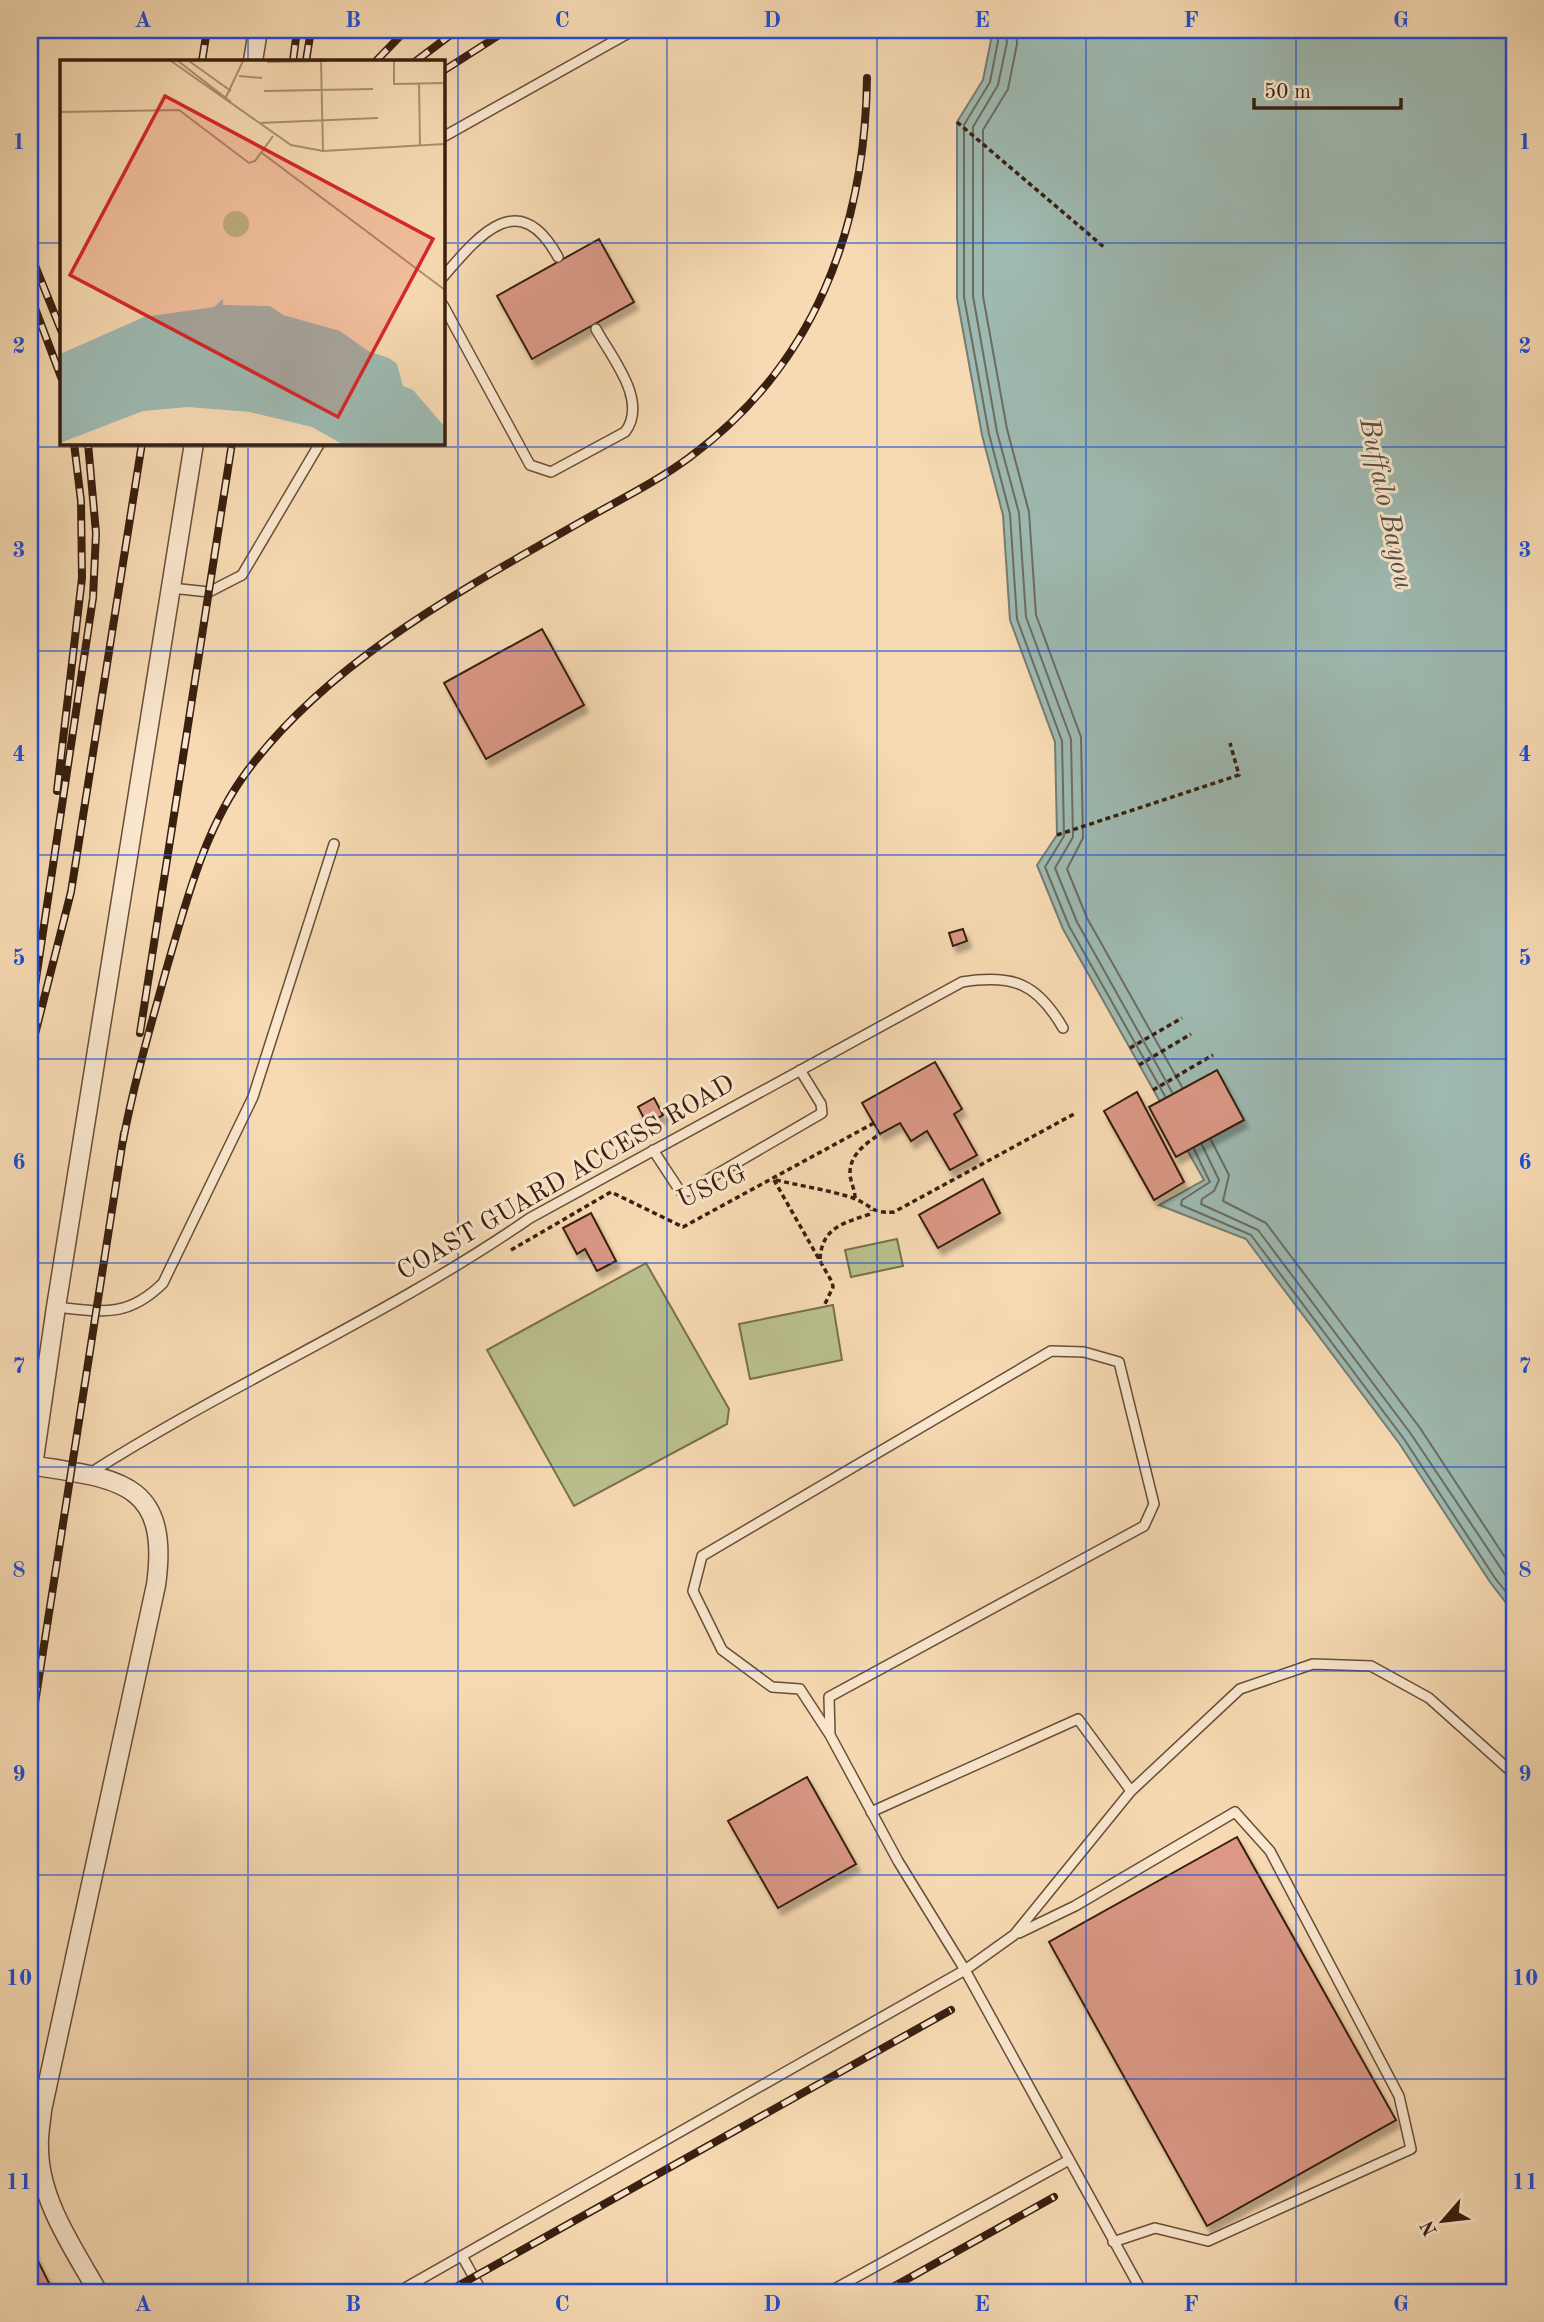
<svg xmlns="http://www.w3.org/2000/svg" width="1544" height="2322" font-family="'Old Standard TT',serif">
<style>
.green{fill:#bac08e;stroke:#7a704e;stroke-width:2}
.water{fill:#9ebab2;stroke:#767c71;stroke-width:2}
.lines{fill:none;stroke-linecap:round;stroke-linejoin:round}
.shore{stroke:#6c6c60;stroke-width:2}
.building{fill:#da9885;stroke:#391f0f;stroke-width:2;filter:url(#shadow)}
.service-casing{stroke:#684e38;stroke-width:12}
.minor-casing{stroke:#684e38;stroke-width:21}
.path{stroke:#391f0f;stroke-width:3.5;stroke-dasharray:5 3.5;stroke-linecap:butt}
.service{stroke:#fae7ce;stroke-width:9}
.minor{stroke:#fae7ce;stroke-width:18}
.rail-casing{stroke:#391f0f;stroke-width:8}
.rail{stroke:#fae7ce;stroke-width:5;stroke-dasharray:16;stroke-linecap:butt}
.grid{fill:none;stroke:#1d4ed8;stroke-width:2;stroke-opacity:0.55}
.labels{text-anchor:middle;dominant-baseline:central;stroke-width:6;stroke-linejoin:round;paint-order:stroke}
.street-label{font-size:26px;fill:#391f0f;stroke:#fae7ce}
.water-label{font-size:28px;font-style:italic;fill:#574e40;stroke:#fae7ce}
.inset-road{fill:none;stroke:#ab8f71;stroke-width:2}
.view{fill:#d62828;fill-opacity:0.15;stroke:#d62828;stroke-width:3.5}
.inset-edge{fill:none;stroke:#391f0f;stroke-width:3.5}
.neatline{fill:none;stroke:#1d4ed8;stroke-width:2.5}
.grid-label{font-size:23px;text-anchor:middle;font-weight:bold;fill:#1d4ed8}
</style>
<defs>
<filter id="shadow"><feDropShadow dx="4" dy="7" stdDeviation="2" flood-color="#0004"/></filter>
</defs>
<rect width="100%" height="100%" fill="#f7dab3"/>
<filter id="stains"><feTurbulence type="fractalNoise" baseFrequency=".00286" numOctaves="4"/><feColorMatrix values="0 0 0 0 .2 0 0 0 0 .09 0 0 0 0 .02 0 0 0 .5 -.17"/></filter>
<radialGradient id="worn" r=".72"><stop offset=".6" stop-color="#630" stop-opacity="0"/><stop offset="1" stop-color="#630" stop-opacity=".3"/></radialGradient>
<path class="green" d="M897,1239L903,1266L851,1277L845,1250Z
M646,1263L729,1409L727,1424L574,1506L487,1350Z
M833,1305L842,1360L750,1379L739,1324Z"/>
<path class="water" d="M989,30H1514V1613L1490,1582L1399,1443L1246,1239L1159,1205L1204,1180L1063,929L1037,865L1057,835L1055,742L1010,620L1003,515L982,435L957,298V122L983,80L991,40Z"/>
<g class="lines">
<path class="shore" d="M997,30L998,41L990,82L964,125V297L989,434L1010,514L1017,619L1062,741L1064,836L1045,867L1069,926L1165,1096
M1005,30L1007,42L998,85L973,127V296L997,432L1019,513L1026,617L1071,739L1073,837L1055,868L1077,922L1172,1092
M1016,30L1017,44L1008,89L983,130V296L1007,429L1029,512L1036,615L1081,737L1083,838L1067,869L1087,918L1182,1087
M1211,1140L1229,1175L1223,1201L1266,1223L1420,1428L1514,1571
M1202,1145L1219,1180L1214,1191L1202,1199L1201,1204L1258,1230L1411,1434L1514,1588
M1194,1149L1210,1182L1182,1200L1181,1205L1251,1235L1404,1439L1495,1578L1514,1602"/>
</g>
<path class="building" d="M599,239L634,302L532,359L497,296Z
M542,629L584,705L486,759L444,683Z
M963,929L967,941L953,946L949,933Z
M935,1062L962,1109L954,1114L977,1155L950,1170L927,1131L911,1141L900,1123L880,1134L862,1103Z
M1217,1070L1244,1120L1176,1157L1149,1107Z
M1137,1092L1184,1182L1154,1200L1104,1111Z
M654,1098L663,1115L647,1124L638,1107Z
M983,1179L1000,1213L938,1248L919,1215Z
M591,1213L616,1261L597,1271L585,1249L577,1254L563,1228Z
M807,1777L856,1864L778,1908L728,1821Z
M1237,1837L1396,2120L1207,2226L1049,1942Z
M30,2245L50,2285L35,2292H30Z"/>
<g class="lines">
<g class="service-casing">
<path id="service" d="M443,137L634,30
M443,277C479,235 519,186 558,257
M443,305L530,465L551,472L625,432C649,401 611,357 596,329
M171,588L209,592L242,575L320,443
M653,1150L680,1191H688L822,1113L821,1104L800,1070
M56,1307C101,1312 128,1318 163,1283L253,1097L334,844
M87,1475C231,1383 390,1315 530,1218L962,982C1013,974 1037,983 1063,1028
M830,1735L800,1689L772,1687L722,1650L693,1591L702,1556L1051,1351L1084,1352L1119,1362L1154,1504L1144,1526L829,1697L830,1735L898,1861L965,1970L1142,2292
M871,1812L1078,1719L1131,1791
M1019,1933L1075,1906L1235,1812L1270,1851L1399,2096L1411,2149L1208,2241L1155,2228L1113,2242
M462,2256L482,2292
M398,2292L965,1970L1014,1935L1131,1791L1240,1689L1313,1664L1371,1666L1429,1698L1514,1774
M829,2292L1069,2160"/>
</g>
<g class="minor-casing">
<path id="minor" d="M253,61L258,30
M30,1465C114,1479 171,1478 156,1585L42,2110C41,2123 38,2136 39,2148C39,2200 74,2249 98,2292
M33,1466L56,1307L194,443"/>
</g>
<path class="path" d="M957,122L1105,248
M1057,835L1239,775L1230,743
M1130,1048L1182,1018
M1139,1065L1191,1034
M1153,1090L1213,1055
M774,1180L832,1282L833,1287L824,1306
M776,1180C801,1186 829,1190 853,1198C872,1205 871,1214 894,1212L1074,1114
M855,1198C855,1190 851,1183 850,1175C849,1155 865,1144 880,1134
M511,1250L611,1192L683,1227L874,1123
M820,1259C822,1227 844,1223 870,1214L871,1210"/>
<use href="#service" class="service"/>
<use href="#minor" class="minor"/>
<g class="rail-casing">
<path id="rail" d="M202,61L207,30
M293,61L297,30
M306,61L311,30
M376,61L406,30
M416,61L457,30
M443,71L507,30
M30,253L61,330
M30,295L61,377
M57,791L82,578L81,501L74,443
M30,1019L93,598L96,533L88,443
M140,1033L232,443
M30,1054L71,892L142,443
M123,1141C134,1082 151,1025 167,967C187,899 205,827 248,770C331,660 460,591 577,524C615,502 655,483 690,457C815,365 865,228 867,78
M30,1735L124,1133
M447,2292L951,2010
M884,2292L1054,2197"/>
</g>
<use href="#rail" class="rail"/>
</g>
<path class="grid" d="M248,30V61M458,30V2292M667,30V2292M877,30V2292M1086,30V2292M1296,30V2292M30,243H61M443,243H1514M248,443V2292M30,447H1514M30,651H1514M30,855H1514M30,1059H1514M30,1263H1514M30,1467H1514M30,1671H1514M30,1875H1514M30,2079H1514"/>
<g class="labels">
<g class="street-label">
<text transform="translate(566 1178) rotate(-30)">COAST GUARD ACCESS ROAD</text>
<text transform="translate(712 1187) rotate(-24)">USCG</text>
</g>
<g class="water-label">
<text transform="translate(1385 504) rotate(78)">Buffalo Bayou</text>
</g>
</g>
<g transform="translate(60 60)">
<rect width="385" height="385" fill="#f7dab3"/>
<path d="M163 164a13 13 0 1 1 26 0a13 13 0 1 1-26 0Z" fill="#bac08e"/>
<path d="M163,239V245L210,246L223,255L280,271L308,291L329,298L337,304L343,326L353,330L385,367V384H282L252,367L190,352L128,347L83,351L0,383V294L84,257L154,247Z" fill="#9ebab2"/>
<path class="inset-road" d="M111,1L231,85L263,91L385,84M118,1L171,42M129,1L171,31M261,1L263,91M334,1V24L385,23M207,2L266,1M179,16L202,18M359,24L360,86M204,31L313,29M166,37L183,1M0,52L119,50L189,103L195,101L213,76M199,63L318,58M202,93L385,230"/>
<path class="view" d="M105,36L373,179L278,357L10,215Z"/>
<rect width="385" height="385" class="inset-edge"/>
</g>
<rect width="1544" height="2322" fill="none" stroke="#f7dab3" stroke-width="77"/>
<g transform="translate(1443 2221) rotate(242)" stroke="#fae7ce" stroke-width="5" paint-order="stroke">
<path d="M0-5L12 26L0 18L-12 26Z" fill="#391f0f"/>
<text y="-10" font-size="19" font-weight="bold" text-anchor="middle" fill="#391f0f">N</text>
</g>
<path d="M1254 98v10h147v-10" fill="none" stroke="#391f0f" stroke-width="3.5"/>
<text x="1264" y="98" font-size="21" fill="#391f0f" stroke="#fae7ce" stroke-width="5" paint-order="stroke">50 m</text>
<rect x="38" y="38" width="1468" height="2246" class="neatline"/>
<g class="grid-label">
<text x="143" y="27">A</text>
<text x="353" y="27">B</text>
<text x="562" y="27">C</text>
<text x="772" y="27">D</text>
<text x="982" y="27">E</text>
<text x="1191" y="27">F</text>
<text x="1401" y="27">G</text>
<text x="19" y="149">1</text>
<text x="1525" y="149">1</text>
<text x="19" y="353">2</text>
<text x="1525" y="353">2</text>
<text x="19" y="557">3</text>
<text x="1525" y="557">3</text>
<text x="19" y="761">4</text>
<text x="1525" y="761">4</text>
<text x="19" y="965">5</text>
<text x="1525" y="965">5</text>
<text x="19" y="1169">6</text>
<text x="1525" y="1169">6</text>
<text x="19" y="1373">7</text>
<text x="1525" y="1373">7</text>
<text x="19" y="1577">8</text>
<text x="1525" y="1577">8</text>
<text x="19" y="1781">9</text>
<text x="1525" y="1781">9</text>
<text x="19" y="1985">10</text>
<text x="1525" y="1985">10</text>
<text x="19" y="2189">11</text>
<text x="1525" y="2189">11</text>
<text x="143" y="2311">A</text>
<text x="353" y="2311">B</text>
<text x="562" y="2311">C</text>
<text x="772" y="2311">D</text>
<text x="982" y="2311">E</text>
<text x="1191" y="2311">F</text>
<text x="1401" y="2311">G</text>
</g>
<rect width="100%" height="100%" filter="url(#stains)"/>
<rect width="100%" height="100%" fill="url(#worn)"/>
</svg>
